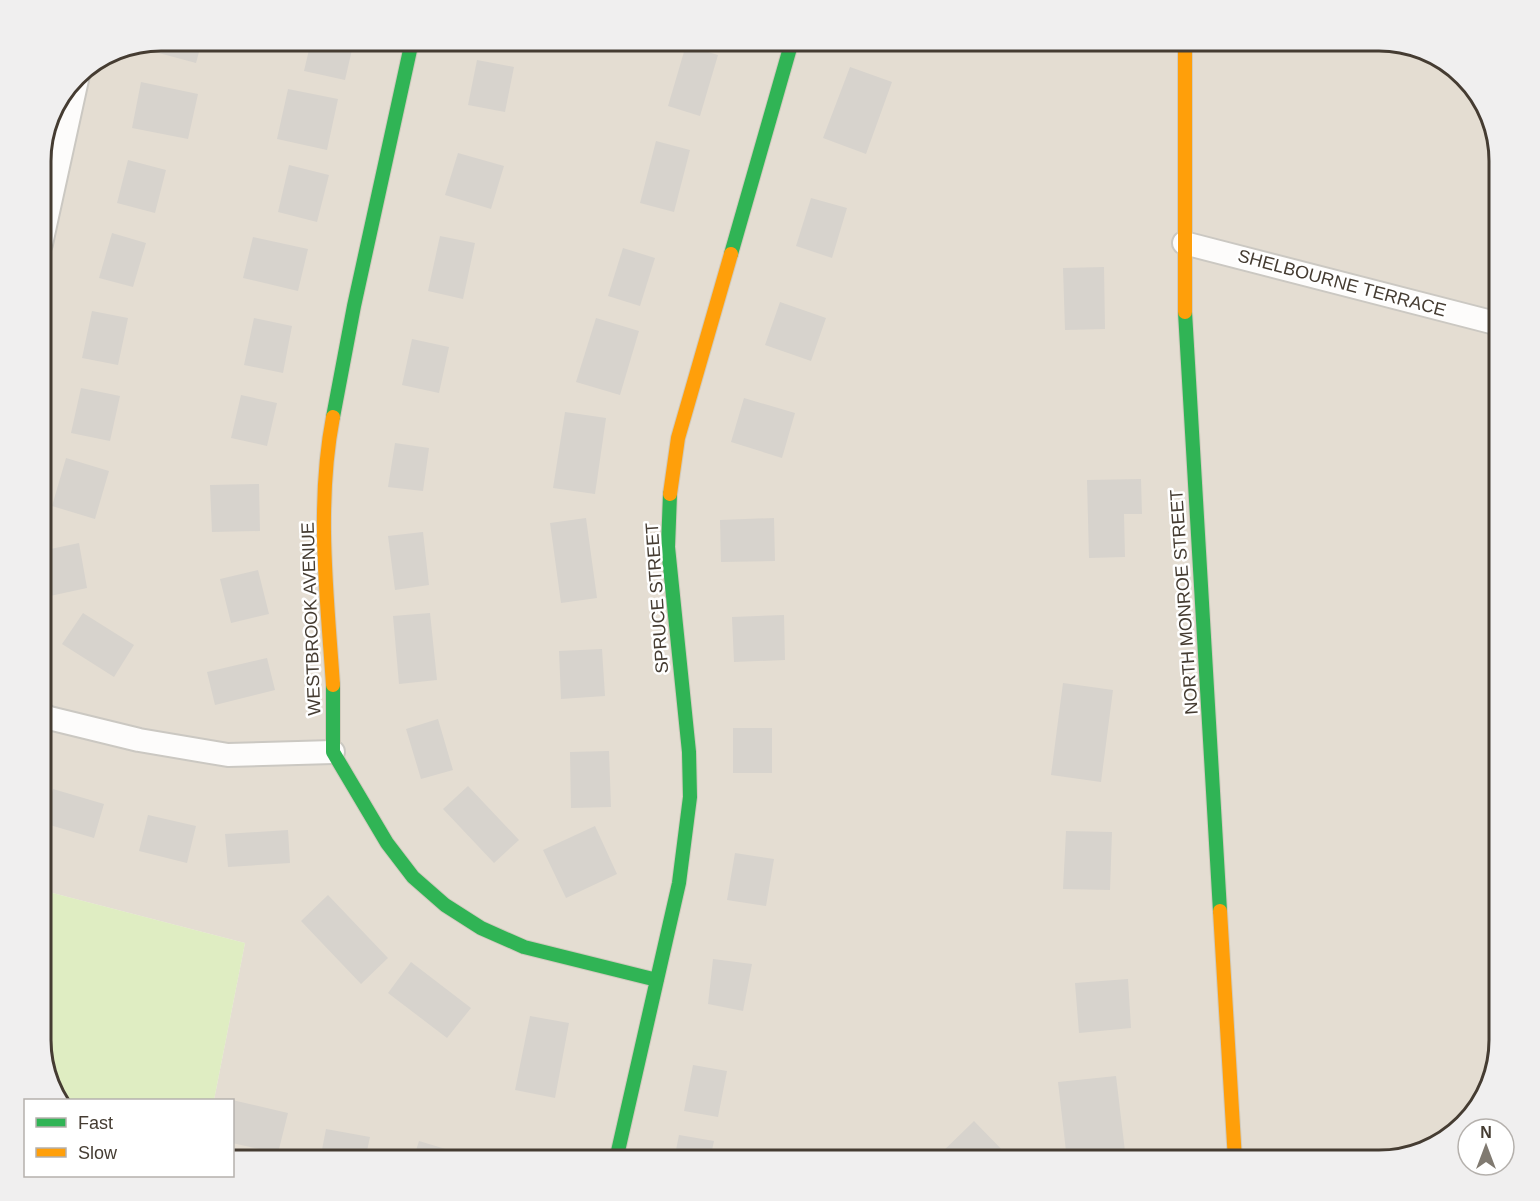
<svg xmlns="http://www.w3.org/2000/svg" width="1540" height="1201" font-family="Arial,sans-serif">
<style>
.residential{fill:#e4ddd2}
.green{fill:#dfedc2}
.building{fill:#d7d3cd}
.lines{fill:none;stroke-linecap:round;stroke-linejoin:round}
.street-casing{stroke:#cbc8c2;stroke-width:26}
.fast-casing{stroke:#d0cabd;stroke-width:16}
.slow-casing{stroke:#d0cabd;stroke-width:16}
.street{stroke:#fdfcfb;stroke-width:22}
.fast{stroke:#30b455;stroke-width:14}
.slow{stroke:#ff9f0a;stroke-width:14}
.labels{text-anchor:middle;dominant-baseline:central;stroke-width:5;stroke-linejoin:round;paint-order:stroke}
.street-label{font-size:18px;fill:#453c32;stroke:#fff}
.rim{fill:none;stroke:#453c32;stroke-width:3}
</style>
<rect width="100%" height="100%" fill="#efece6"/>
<path class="residential" d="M161,41H1379L1453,66L1487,107L1499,161V1040L1474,1114L1432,1148L1379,1160H233L232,1100H214L245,943L41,890V153L53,107L81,71L115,50Z"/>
<path class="green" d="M41,890L245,943L214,1100H59C30,1066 41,938 41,890Z"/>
<path class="building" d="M158,41L161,40L202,41L196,63L155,52Z
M311,41H354L345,80L304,71Z
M686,45L718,55L700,116L668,106Z
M477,60L514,67L505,112L468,105Z
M850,67L892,82L866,154L823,138Z
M141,82L198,94L188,139L132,128Z
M288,89L338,99L327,150L277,139Z
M656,141L690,150L674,212L640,203Z
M458,153L504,166L491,209L445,195Z
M128,160L166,170L155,213L117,203Z
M289,165L329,175L317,222L278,212Z
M811,198L847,208L832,258L796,246Z
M112,233L146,243L133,287L99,278Z
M440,236L475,243L463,299L428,291Z
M253,237L308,249L298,291L243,278Z
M623,248L655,258L640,306L608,296Z
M1104,267L1105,329L1065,330L1063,268Z
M780,302L826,318L811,361L765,345Z
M92,311L128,318L118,365L82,358Z
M254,318L292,326L283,373L244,365Z
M596,318L639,331L620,395L576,382Z
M412,339L449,347L439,393L402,385Z
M81,388L120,396L110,441L71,433Z
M241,395L277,403L267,446L231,438Z
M744,398L795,413L782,458L731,442Z
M565,412L606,418L595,494L553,488Z
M395,443L429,448L423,491L388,487Z
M66,458L109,471L95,519L52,506Z
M1141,479L1142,514H1124L1125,557L1089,558L1087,480Z
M259,484L260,531L212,532L210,485Z
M586,518L597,598L561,603L550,523Z
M774,518L775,561L721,562L720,520Z
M423,532L429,585L395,590L388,536Z
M79,543L87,588L50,596L41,551Z
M258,570L269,614L231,623L220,579Z
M83,613L134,645L114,677L62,644Z
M430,613L437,680L399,684L393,616Z
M784,615L785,660L734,662L732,617Z
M602,649L605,696L561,699L559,651Z
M267,658L275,690L215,705L207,672Z
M1063,683L1113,690L1101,782L1051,775Z
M438,719L453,770L421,779L406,729Z
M733,728H772V773H733Z
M609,751L611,807L571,808L570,752Z
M468,786L519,840L494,863L443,809Z
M53,789L104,804L94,838L43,823Z
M148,815L196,826L187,863L139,851Z
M595,826L617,874L566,898L543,850Z
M288,830L290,863L228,867L225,834Z
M1066,831L1112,832L1110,890L1063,889Z
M735,853L774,859L766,906L727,900Z
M328,895L388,958L361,984L301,921Z
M713,959L752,964L743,1011L708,1004Z
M411,962L471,1008L447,1038L388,993Z
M1128,979L1131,1028L1079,1033L1075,983Z
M530,1016L569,1023L555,1098L515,1090Z
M693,1065L727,1071L718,1117L684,1111Z
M1116,1076L1126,1160H1067L1058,1082Z
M232,1100L288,1113L278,1153L232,1143Z
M974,1121L1007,1155L1001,1160H934Z
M326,1129L370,1137L365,1160H320Z
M679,1135L714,1141L710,1160H674Z
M419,1141L462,1154L460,1160H413Z"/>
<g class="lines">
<g class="street-casing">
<path id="street" d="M1184,243L1499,324
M41,244L78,75
M41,713L49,718L139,740L228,755L333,752"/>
</g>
<g class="fast-casing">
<path id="fast" d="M731,254L792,41
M1185,312L1220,911
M333,417L354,306L412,41
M333,685V752L387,843L413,877L445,905L481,928L524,947L657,980
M616,1160L679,883L690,797L689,752L668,547L670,494"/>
</g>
<g class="slow-casing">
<path id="slow" d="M1185,41V312
M670,494L678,438L731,254
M333,685C327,597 316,505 333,417
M1220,911L1235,1160"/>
</g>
<use href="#street" class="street"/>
<use href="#fast" class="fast"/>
<use href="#slow" class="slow"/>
</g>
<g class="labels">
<g class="street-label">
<text transform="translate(1342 283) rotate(15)">SHELBOURNE TERRACE</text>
<text transform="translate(657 598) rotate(-94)">SPRUCE STREET</text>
<text transform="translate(1184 602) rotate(-94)">NORTH MONROE STREET</text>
<text transform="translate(311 619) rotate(-92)">WESTBROOK AVENUE</text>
</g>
</g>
<path d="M0 0H1540V1201H0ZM161 51H1379A110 110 0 0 1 1489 161V1040A110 110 0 0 1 1379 1150H161A110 110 0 0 1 51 1040V161A110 110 0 0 1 161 51Z" fill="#f0efef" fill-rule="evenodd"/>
<path class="rim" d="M161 51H1379A110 110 0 0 1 1489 161V1040A110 110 0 0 1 1379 1150H161A110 110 0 0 1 51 1040V161A110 110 0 0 1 161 51Z"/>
<rect x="24" y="1099" width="210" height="78" fill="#ffffff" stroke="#b5b1ad" stroke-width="1.5"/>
<rect x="36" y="1118" width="30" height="9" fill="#30b455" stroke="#b5b1ad" stroke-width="1.5"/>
<text x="78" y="1129" font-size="18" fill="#453c32">Fast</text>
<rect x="36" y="1148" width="30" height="9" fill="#ff9f0a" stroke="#b5b1ad" stroke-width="1.5"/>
<text x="78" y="1159" font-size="18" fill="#453c32">Slow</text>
<g transform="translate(1486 1147)"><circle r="28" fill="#ffffff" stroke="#b5b1ad" stroke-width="1.5"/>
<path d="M0-4.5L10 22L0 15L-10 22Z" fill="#807a71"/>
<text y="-9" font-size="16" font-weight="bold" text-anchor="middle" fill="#453c32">N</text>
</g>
</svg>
